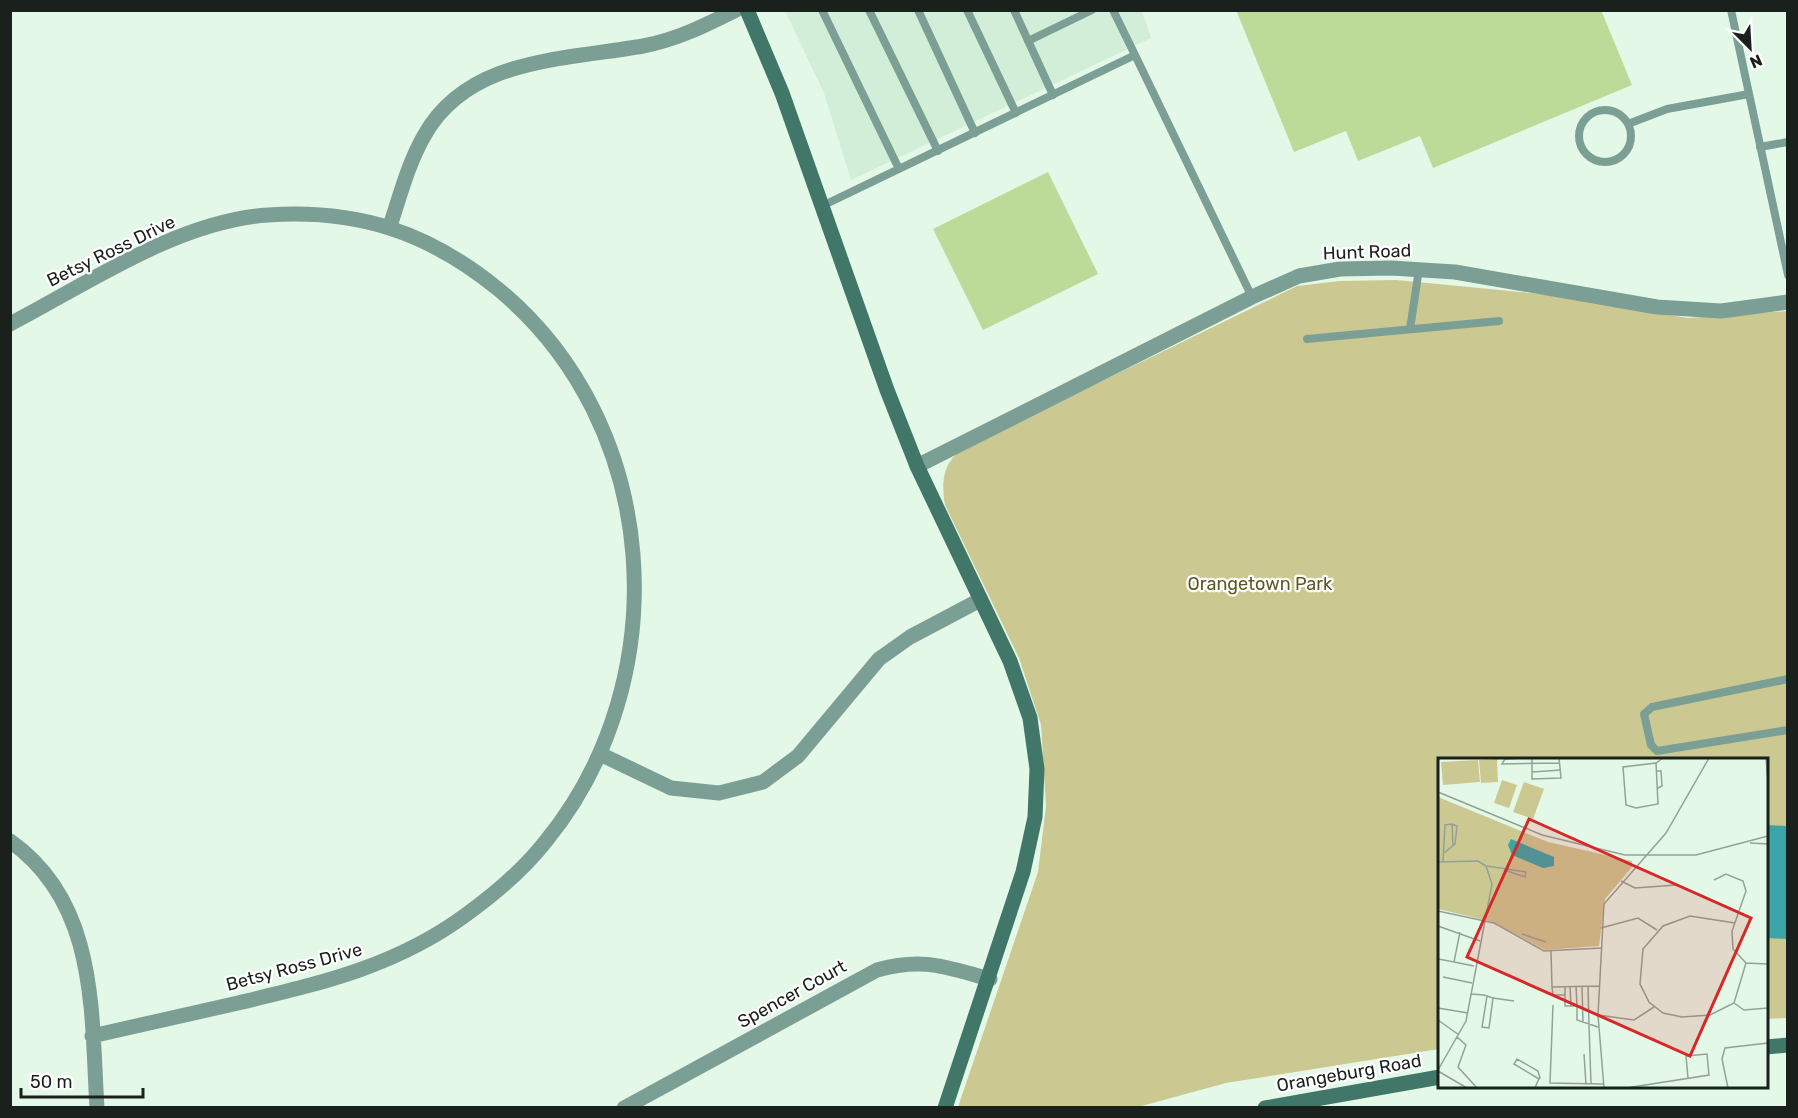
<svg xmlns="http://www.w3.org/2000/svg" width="1798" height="1118" font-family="Rubik,sans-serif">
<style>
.built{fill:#d3eed8}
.green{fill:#ccc891}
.water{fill:#3ba4a7}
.building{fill:#bddb98}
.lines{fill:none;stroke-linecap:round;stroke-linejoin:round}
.lane{stroke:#7c9f95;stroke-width:8}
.street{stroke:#7c9f95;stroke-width:15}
.secondary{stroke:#407769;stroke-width:15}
.labels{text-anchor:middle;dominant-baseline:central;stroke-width:4.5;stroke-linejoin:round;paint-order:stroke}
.street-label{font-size:18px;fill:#1a211c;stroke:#fff}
.park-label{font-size:18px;fill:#5d5922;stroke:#fff}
.inset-road{fill:none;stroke:#93a296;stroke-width:1.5}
.view{fill:#d62828;fill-opacity:0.15;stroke:#d62828;stroke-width:3}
.inset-edge{fill:none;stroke:#1a211c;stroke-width:3}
</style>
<rect width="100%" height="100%" fill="#e4f8e8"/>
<path class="built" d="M785,11H1142L1151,38L851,180L824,93Z"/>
<path class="green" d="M1396,280L1541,294L1688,318L1787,311V1018L1767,1019L1766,760H1440L1439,1049L1226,1083L1138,1107H958L1038,872L1046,806L1041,725L1019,658L945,505C941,482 943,460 965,448L1297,286L1340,281Z"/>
<path class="water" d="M1766,825L1787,826V939L1767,938Z"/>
<path class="building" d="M1236,10H1601L1632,85L1433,168L1420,136L1358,161L1346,131L1294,152Z
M1048,172L1098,274L983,330L933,229Z"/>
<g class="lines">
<path class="lane" d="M822,10L899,169
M869,10L938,151
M918,10L975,133
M967,10L1016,113
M1014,10L1053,95
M1113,10L1135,55
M1731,10L1788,275
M1028,41L1092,10
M1579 136a26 26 0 1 1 52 0a26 26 0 1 1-52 0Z
M1628,124L1667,109L1749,94
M1760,147L1788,142
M822,206L1135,55L1252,297
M1410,329L1419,269
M1307,339L1499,321
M1788,679L1652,707L1644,714L1651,745L1657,751L1788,730"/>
<path class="street" d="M390,226C400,196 408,164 424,136C468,57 565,60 643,46C676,40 706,25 736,10
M10,324C89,283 178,221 268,215C358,209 428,232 498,289C662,424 678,679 546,841C524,869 496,893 467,914C397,966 322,983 238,1003C189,1014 141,1025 92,1036
M917,466L1252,297L1299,276L1340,269L1391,268L1455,272L1657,307L1721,311L1788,302
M600,754L671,788L719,793L763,782L798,756L879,659L910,637L980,600
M10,841C98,903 91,1012 97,1108
M624,1108L877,970C923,957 945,967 990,979"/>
<path class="secondary" d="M747,10L782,93L887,390L917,466L1010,661L1030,718L1037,769L1035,817L1023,872L945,1108
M1766,1047L1788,1045
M1265,1108L1440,1077"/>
</g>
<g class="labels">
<g class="street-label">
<text transform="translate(111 251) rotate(-26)">Betsy Ross Drive</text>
<text transform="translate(1367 252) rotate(-2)">Hunt Road</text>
<text transform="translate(294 967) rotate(-15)">Betsy Ross Drive</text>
<text transform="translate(792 994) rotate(-29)">Spencer Court</text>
<text transform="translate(1349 1073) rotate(-10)">Orangeburg Road</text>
</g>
<g class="park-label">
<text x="1260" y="584">Orangetown Park</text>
</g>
</g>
<g transform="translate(1438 758)">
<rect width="330" height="330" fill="#e4f8e8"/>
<path d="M59,1L60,24L43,25L41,2ZM40,2L42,24L5,27L3,4ZM64,22L79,27L71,50L56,45ZM86,24L106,31L95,61L75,54ZM0,39L110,84L194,103V109L167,141L161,188L107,192L55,164L0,151Z" fill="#ccc891"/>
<path d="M73,81L116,99V108L105,110L74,97L70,87Z" fill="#3ba4a7"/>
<path class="inset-road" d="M85,0L67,1L64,6L122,5M94,0V21L123,20L121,0M328,0L330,24M218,5L220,46L198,50L188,47L185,9L218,5L225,0M219,13H223L224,28L220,30M94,14L123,12M0,34L104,77L187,97H258L330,78M14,66L15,88M312,85L330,86M6,95L17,86L19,68L14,66M5,103L7,67L14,66M0,104L40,103L48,108L54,126L28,263L0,312M49,108L88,114L87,119L66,112M276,122L288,116L305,123L308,133L294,173L295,191L308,205L330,206M183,123L197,130L238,127M0,153L56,165L106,193L164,190M297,165L252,158L225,168L205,191L202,226L211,244L225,255L244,259L272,257L296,245L308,205M0,168L42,183M163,170L200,160L219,172M84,176L108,184M113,193L114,229L161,228M0,201L16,204L22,174M16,204L36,208M5,219L34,225M132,228L133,248M138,228L139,248M144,228L145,265M150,228L151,267M114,229L115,237H127M127,229V248H139V262L160,269M33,236L46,237L55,240L51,270L44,269L49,238M55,240L76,243M296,245L306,252L330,250M115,247L112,325L165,326M0,250L30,255M160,257L196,262L216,249M0,262L21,277M151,267L153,326M19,279L28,287L20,309L39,330M146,296L148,327M0,313L29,330M97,330L99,325L101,321L102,320L100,313L79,301L76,306L101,321M166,330L160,257L166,146L228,75L271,0M188,330L271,317L269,296L248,298L250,320M290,330L284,301L287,290L330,285"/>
<path class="view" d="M91,61L313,160L252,298L29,199Z"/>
<rect width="330" height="330" class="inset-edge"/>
</g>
<rect width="1798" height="1118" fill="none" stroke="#1a211c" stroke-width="24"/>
<g transform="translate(1750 48) rotate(156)" stroke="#ffffff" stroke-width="4.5" paint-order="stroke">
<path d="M0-4.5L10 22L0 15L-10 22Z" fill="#1a211c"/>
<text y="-9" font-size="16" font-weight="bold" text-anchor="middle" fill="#1a211c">N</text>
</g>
<path d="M21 1088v9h122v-9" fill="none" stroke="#1a211c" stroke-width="3"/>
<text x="30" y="1088" font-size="18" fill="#1a211c" stroke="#ffffff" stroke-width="4.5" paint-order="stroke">50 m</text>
</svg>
